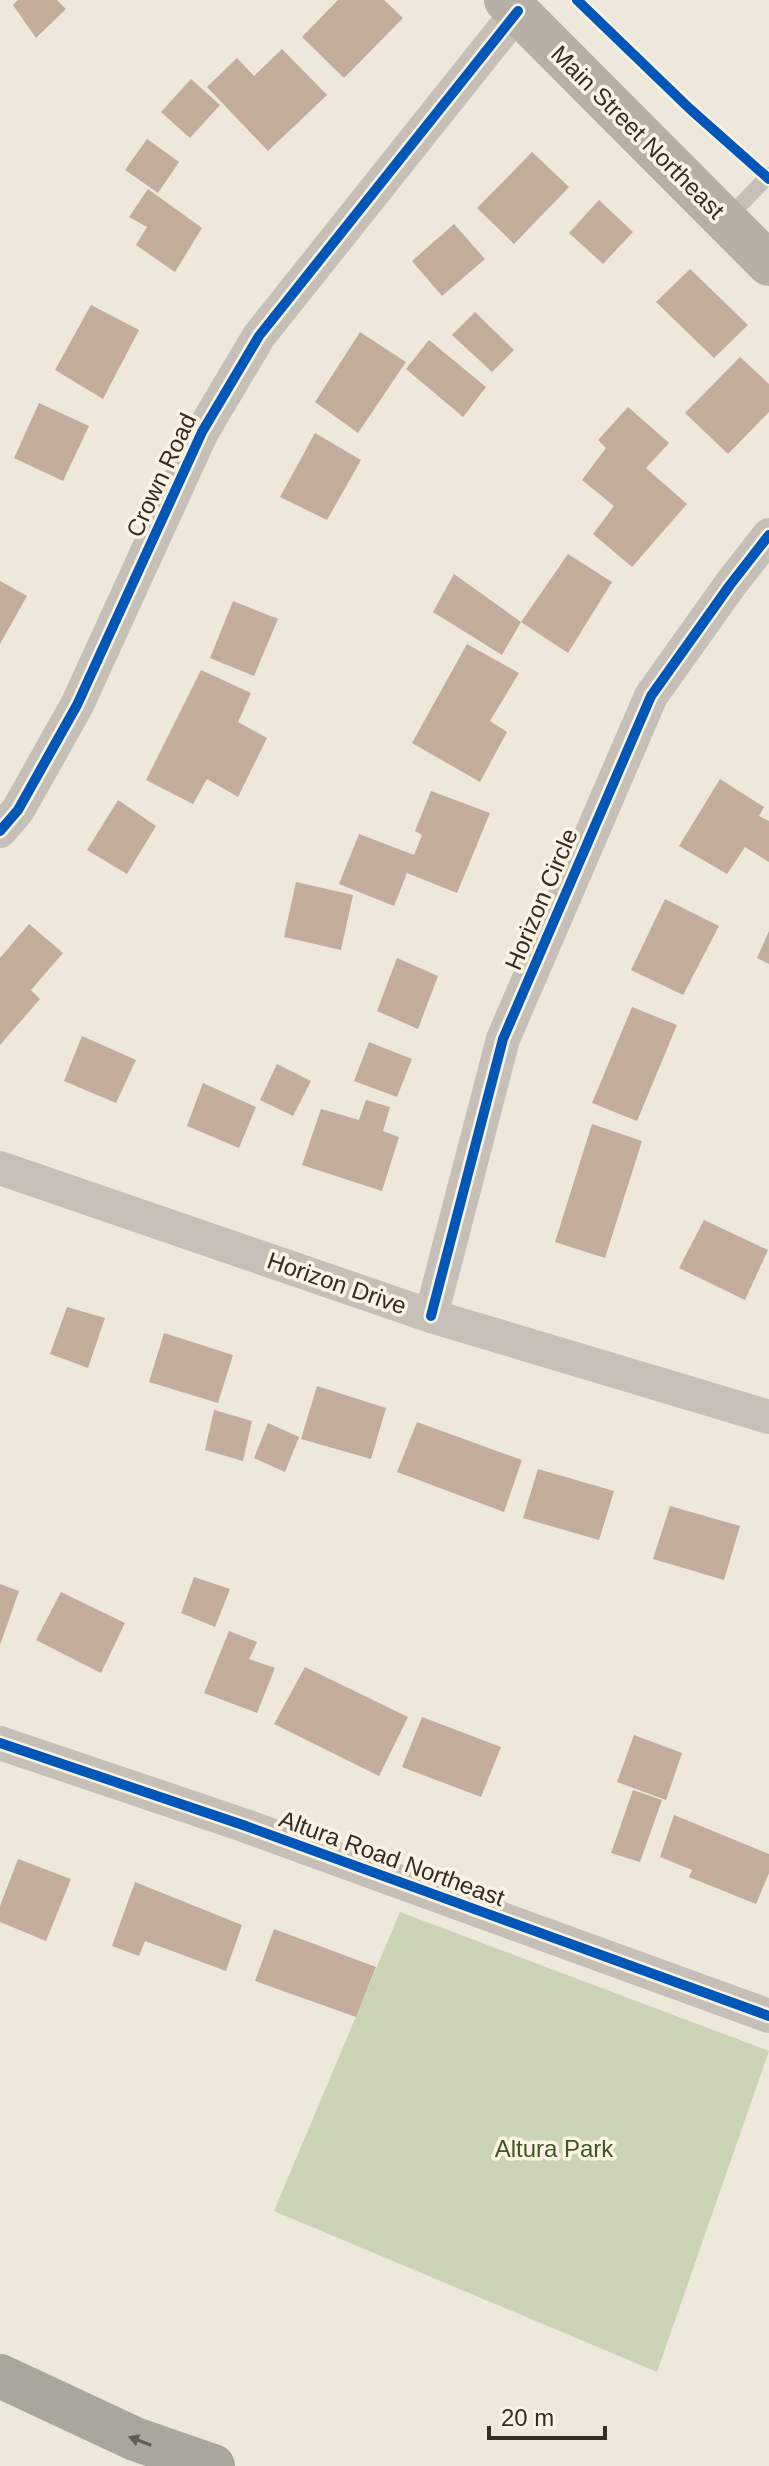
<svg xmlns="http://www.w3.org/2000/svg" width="769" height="2466" font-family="Arial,sans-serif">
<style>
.green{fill:#cad3b6}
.building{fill:#c2ad9d}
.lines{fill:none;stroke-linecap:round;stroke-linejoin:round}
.lane{stroke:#c5bfb7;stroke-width:16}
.street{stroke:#c5bfb7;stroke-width:34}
.secondary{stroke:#b6afa6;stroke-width:44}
.highway{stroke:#aba69d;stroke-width:44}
.cycleway-casing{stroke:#fbf3e3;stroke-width:15}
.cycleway{stroke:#0057b8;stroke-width:10}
.oneway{fill:#655d55}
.labels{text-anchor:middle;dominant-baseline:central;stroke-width:7;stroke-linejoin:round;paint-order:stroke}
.street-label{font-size:24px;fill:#362c25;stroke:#fbf3e3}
.park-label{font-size:24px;fill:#3e5627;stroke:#fbf3e3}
</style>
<rect width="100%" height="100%" fill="#ede7dc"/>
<path class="green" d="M400,1912L769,2051L657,2372L274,2211Z"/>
<path class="building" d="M18,0H57L66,9L36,38L13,5Z
M338,0H384L403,18L344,78L302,37Z
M282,49L327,95L268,151L207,87L237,58L254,76Z
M191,79L220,105L190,138L161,112Z
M147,139L179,162L158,193L125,170Z
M532,152L569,187L514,244L477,208Z
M148,189L202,228L175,272L136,245L147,227L129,217Z
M599,200L633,232L603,264L569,233Z
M454,224L485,259L442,296L412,261Z
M690,269L748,325L714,358L656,302Z
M91,305L139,330L103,399L55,370Z
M475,312L514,350L492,372L452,335Z
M360,332L406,362L358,433L315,402Z
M429,340L486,387L463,417L406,369Z
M740,357L769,384V412L728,454L685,413Z
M39,403L89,426L63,481L14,458Z
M628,407L669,443L646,468L687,504L632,567L593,534L614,506L582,480L606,448L598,440Z
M315,433L361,460L327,520L280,497Z
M568,554L612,582L568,653L521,622Z
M454,574L521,622L502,655L433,612Z
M0,581L27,596L0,644Z
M233,601L278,619L254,676L210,658Z
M467,644L519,673L490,721L507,732L480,782L412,743Z
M201,670L251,693L238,722L267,738L238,797L207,779L193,804L146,780Z
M720,779L764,807L759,816L769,821V862L745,847L727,874L679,846Z
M431,791L490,813L457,893L407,873L394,906L339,884L359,834L414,855L422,835L415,831Z
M118,800L156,826L127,874L87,850Z
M296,882L353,895L341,950L284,937Z
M665,899L719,926L683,995L631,970Z
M29,924L63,953L31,990L40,999L0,1045V958Z
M769,931V964L757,958Z
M397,958L438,976L418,1029L377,1011Z
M632,1007L677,1025L637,1121L592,1103Z
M82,1036L136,1060L116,1103L64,1081Z
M369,1042L412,1059L397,1097L354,1081Z
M277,1064L311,1081L293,1116L260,1100Z
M203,1083L256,1107L239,1148L187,1126Z
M366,1100L390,1107L383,1131L399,1137L382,1191L302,1165L321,1109L359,1120Z
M592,1124L642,1141L605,1258L555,1242Z
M704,1220L768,1250L745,1300L679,1268Z
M67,1307L105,1318L88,1368L50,1354Z
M164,1333L233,1355L218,1403L149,1382Z
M317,1386L386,1408L371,1459L301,1439Z
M214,1410L252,1421L243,1461L205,1450Z
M417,1422L522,1460L504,1512L397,1472Z
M268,1423L299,1437L285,1472L254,1458Z
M538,1469L614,1491L599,1540L523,1518Z
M670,1506L740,1526L724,1580L653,1559Z
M194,1577L230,1589L215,1627L181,1613Z
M0,1584L19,1591L0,1645Z
M61,1592L125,1623L101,1673L36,1640Z
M229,1631L257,1642L249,1659L275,1668L257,1713L204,1693Z
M305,1667L408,1717L379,1776L274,1724Z
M422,1717L501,1747L481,1797L402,1767Z
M634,1735L682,1753L666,1800L617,1782Z
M633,1790L662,1800L640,1862L611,1853Z
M674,1815L769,1854V1873L756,1904L689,1877L692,1870L660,1857Z
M18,1859L71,1879L46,1941L0,1922V1906Z
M135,1882L242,1925L226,1971L145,1941L139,1956L112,1946Z
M274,1929L376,1967L356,2017L255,1981Z"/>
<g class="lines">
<path class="lane" d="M726,220L769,175"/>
<path class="street" d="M0,831L18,810L77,705L202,432L259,336L518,11
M0,1168L431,1316L769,1417
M431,1316L503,1039L651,696L730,585L769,535
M0,1743L243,1825L769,2016"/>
<path class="secondary" d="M506,0L769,264"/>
<path class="highway" d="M0,2376L135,2439L213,2466"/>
<g class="cycleway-casing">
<path id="cycleway" d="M577,0L690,109L769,179
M0,831L18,810L77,705L202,432L259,336L518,11
M431,1316L503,1039L651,696L730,585L769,535
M0,1743L243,1825L769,2016"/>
</g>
<use href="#cycleway" class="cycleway"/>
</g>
<defs><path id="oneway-solid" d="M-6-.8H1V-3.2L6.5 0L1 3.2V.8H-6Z" transform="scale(2)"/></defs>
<use class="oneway" href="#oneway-solid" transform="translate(140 2441) rotate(-159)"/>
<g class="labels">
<g class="street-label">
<text transform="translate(638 132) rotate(45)">Main Street Northeast</text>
<text transform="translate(161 475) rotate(-65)">Crown Road</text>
<text transform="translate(541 899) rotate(-67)">Horizon Circle</text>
<text transform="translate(337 1283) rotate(19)">Horizon Drive</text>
<text transform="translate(392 1858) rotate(20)">Altura Road Northeast</text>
</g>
<g class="park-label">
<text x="554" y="2148">Altura Park</text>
</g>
</g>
<path d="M489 2426v12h116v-12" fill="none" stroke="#362c25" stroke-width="4"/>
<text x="501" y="2426" font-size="24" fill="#362c25" stroke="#fbf3e3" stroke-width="6" paint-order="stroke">20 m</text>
</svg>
